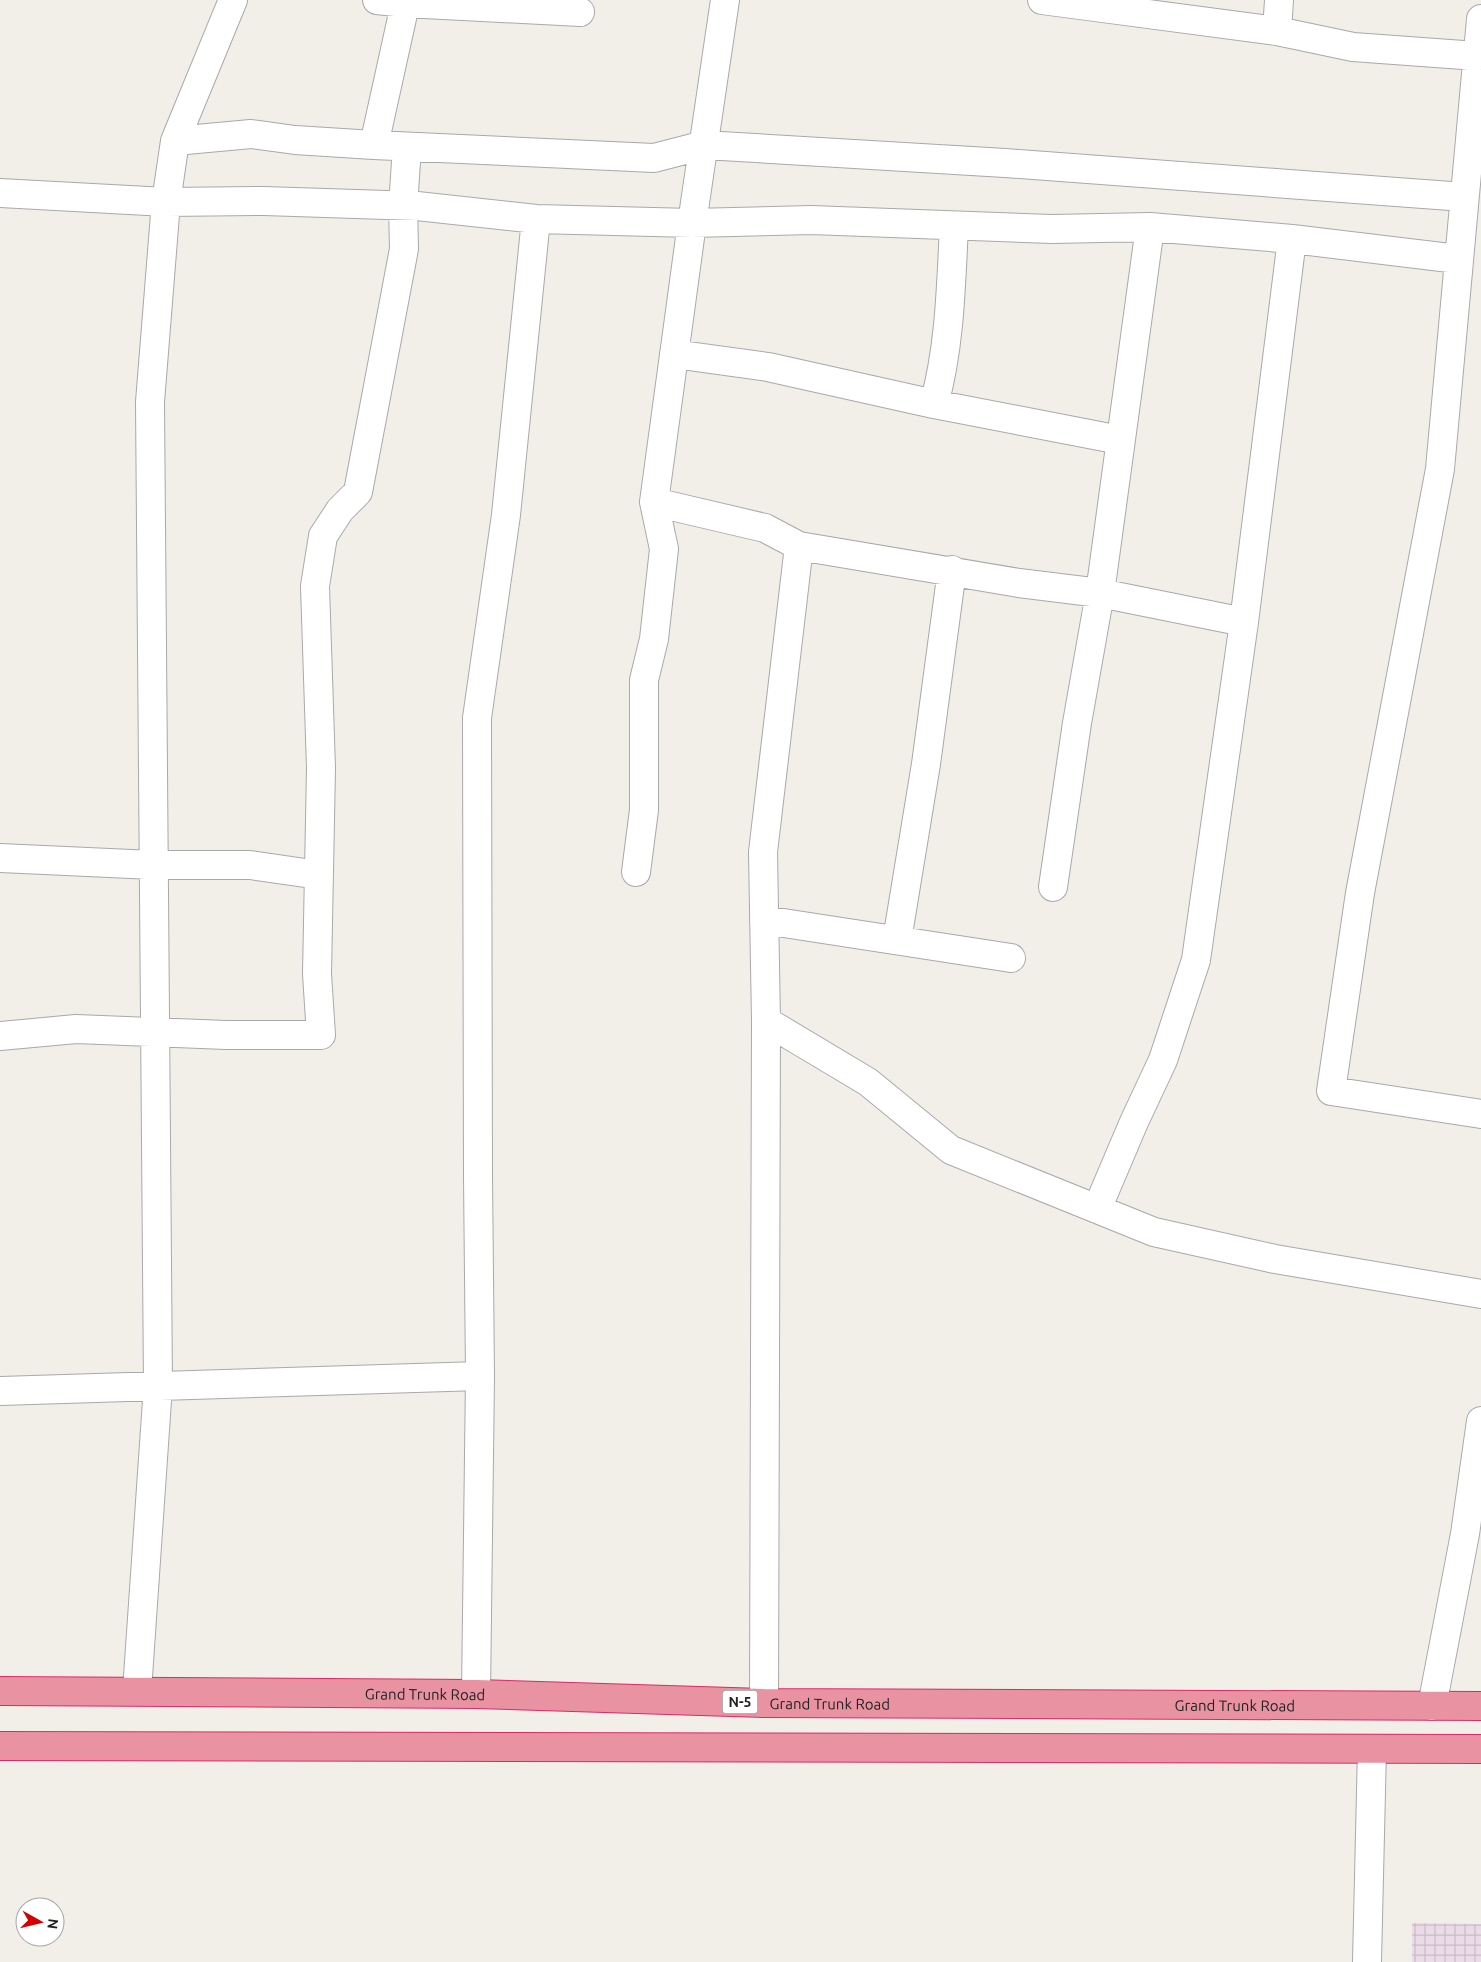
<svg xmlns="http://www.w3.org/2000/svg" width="1481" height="1962" font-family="Ubuntu,sans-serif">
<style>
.industrial{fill:url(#industrial-grid)}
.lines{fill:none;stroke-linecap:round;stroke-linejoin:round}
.minor-casing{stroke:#a9a9a9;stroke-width:30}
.highway-casing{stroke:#dc2a67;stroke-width:30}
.minor{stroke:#fff;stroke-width:28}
.highway{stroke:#e892a2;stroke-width:28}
.labels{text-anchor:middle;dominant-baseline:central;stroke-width:4;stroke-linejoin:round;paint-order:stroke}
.shield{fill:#fff;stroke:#646464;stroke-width:1}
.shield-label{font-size:14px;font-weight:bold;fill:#222}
.street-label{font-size:15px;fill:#222;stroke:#fff}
</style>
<defs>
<pattern id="industrial-grid" width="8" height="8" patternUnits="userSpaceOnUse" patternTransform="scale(1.25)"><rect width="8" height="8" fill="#ebdbe8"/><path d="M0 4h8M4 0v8" fill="none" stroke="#c9bcc7"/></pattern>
</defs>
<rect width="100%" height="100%" fill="#f2efe9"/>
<path class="industrial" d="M1412,1923L1481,1924V1962H1412Z"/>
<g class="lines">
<g class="minor-casing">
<path id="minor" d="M377,0L405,3L580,12
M1042,0L1277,31L1353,47L1477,56
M1481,19L1440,469L1360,893L1331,1091L1481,1114
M1277,31L1279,0
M175,141L251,134L295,140L374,145L654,158L704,145L1005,163L1464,197
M374,145L406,0
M0,193L166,202L264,201L417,206L536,219L692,223L811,220L1052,229L1150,227L1292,239L1458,259
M674,354L768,367L934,404L1120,440
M934,404C950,347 951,285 954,226
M654,502L765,528L799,546L1019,583L1100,593L1244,622
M0,858L153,865H250L319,875
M636,872L644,810V680L654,639L664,549L654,502L692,223L725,0
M1053,887L1077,723L1100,593L1150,227
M764,920L1011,958
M897,940L926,764L952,570
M766,1021L868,1082L951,1150L1154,1232L1275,1259L1481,1294
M0,1036L76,1029L226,1035H321L317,974L321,768L315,586L323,536L340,510L358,492L404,249L403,206L407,147
M1097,1209L1134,1122L1163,1060L1196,960L1244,622L1292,239
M0,1391L480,1376
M137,1691L158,1386L150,402L166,202L175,141L233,0
M476,1694L480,1376L478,1176L477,718L506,515L536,219
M764,1703L766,1021L763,852L799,546
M1432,1706L1465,1534L1481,1421
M1367,1962L1372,1749"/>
</g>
<g class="highway-casing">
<g id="highway">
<path id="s1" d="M0,1691L476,1694L764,1703L1481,1706"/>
<path d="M0,1746L1481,1749"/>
</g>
</g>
<use href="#minor" class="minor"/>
<use href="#highway" class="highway"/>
</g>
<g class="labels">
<rect class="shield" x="722.5" y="1690.5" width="35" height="23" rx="4"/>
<g class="shield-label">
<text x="740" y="1702">N-5</text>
</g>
<g class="street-label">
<text stroke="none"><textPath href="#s1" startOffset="425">Grand Trunk Road</textPath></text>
<text stroke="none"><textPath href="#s1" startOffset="830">Grand Trunk Road</textPath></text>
<text stroke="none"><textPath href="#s1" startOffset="1235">Grand Trunk Road</textPath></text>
</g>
</g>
<g transform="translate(40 1922) rotate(98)"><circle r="24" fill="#ffffff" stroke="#a7a7a7"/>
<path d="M0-4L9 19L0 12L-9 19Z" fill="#d40000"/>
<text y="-8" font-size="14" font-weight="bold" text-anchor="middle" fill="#222222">N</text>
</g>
</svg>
